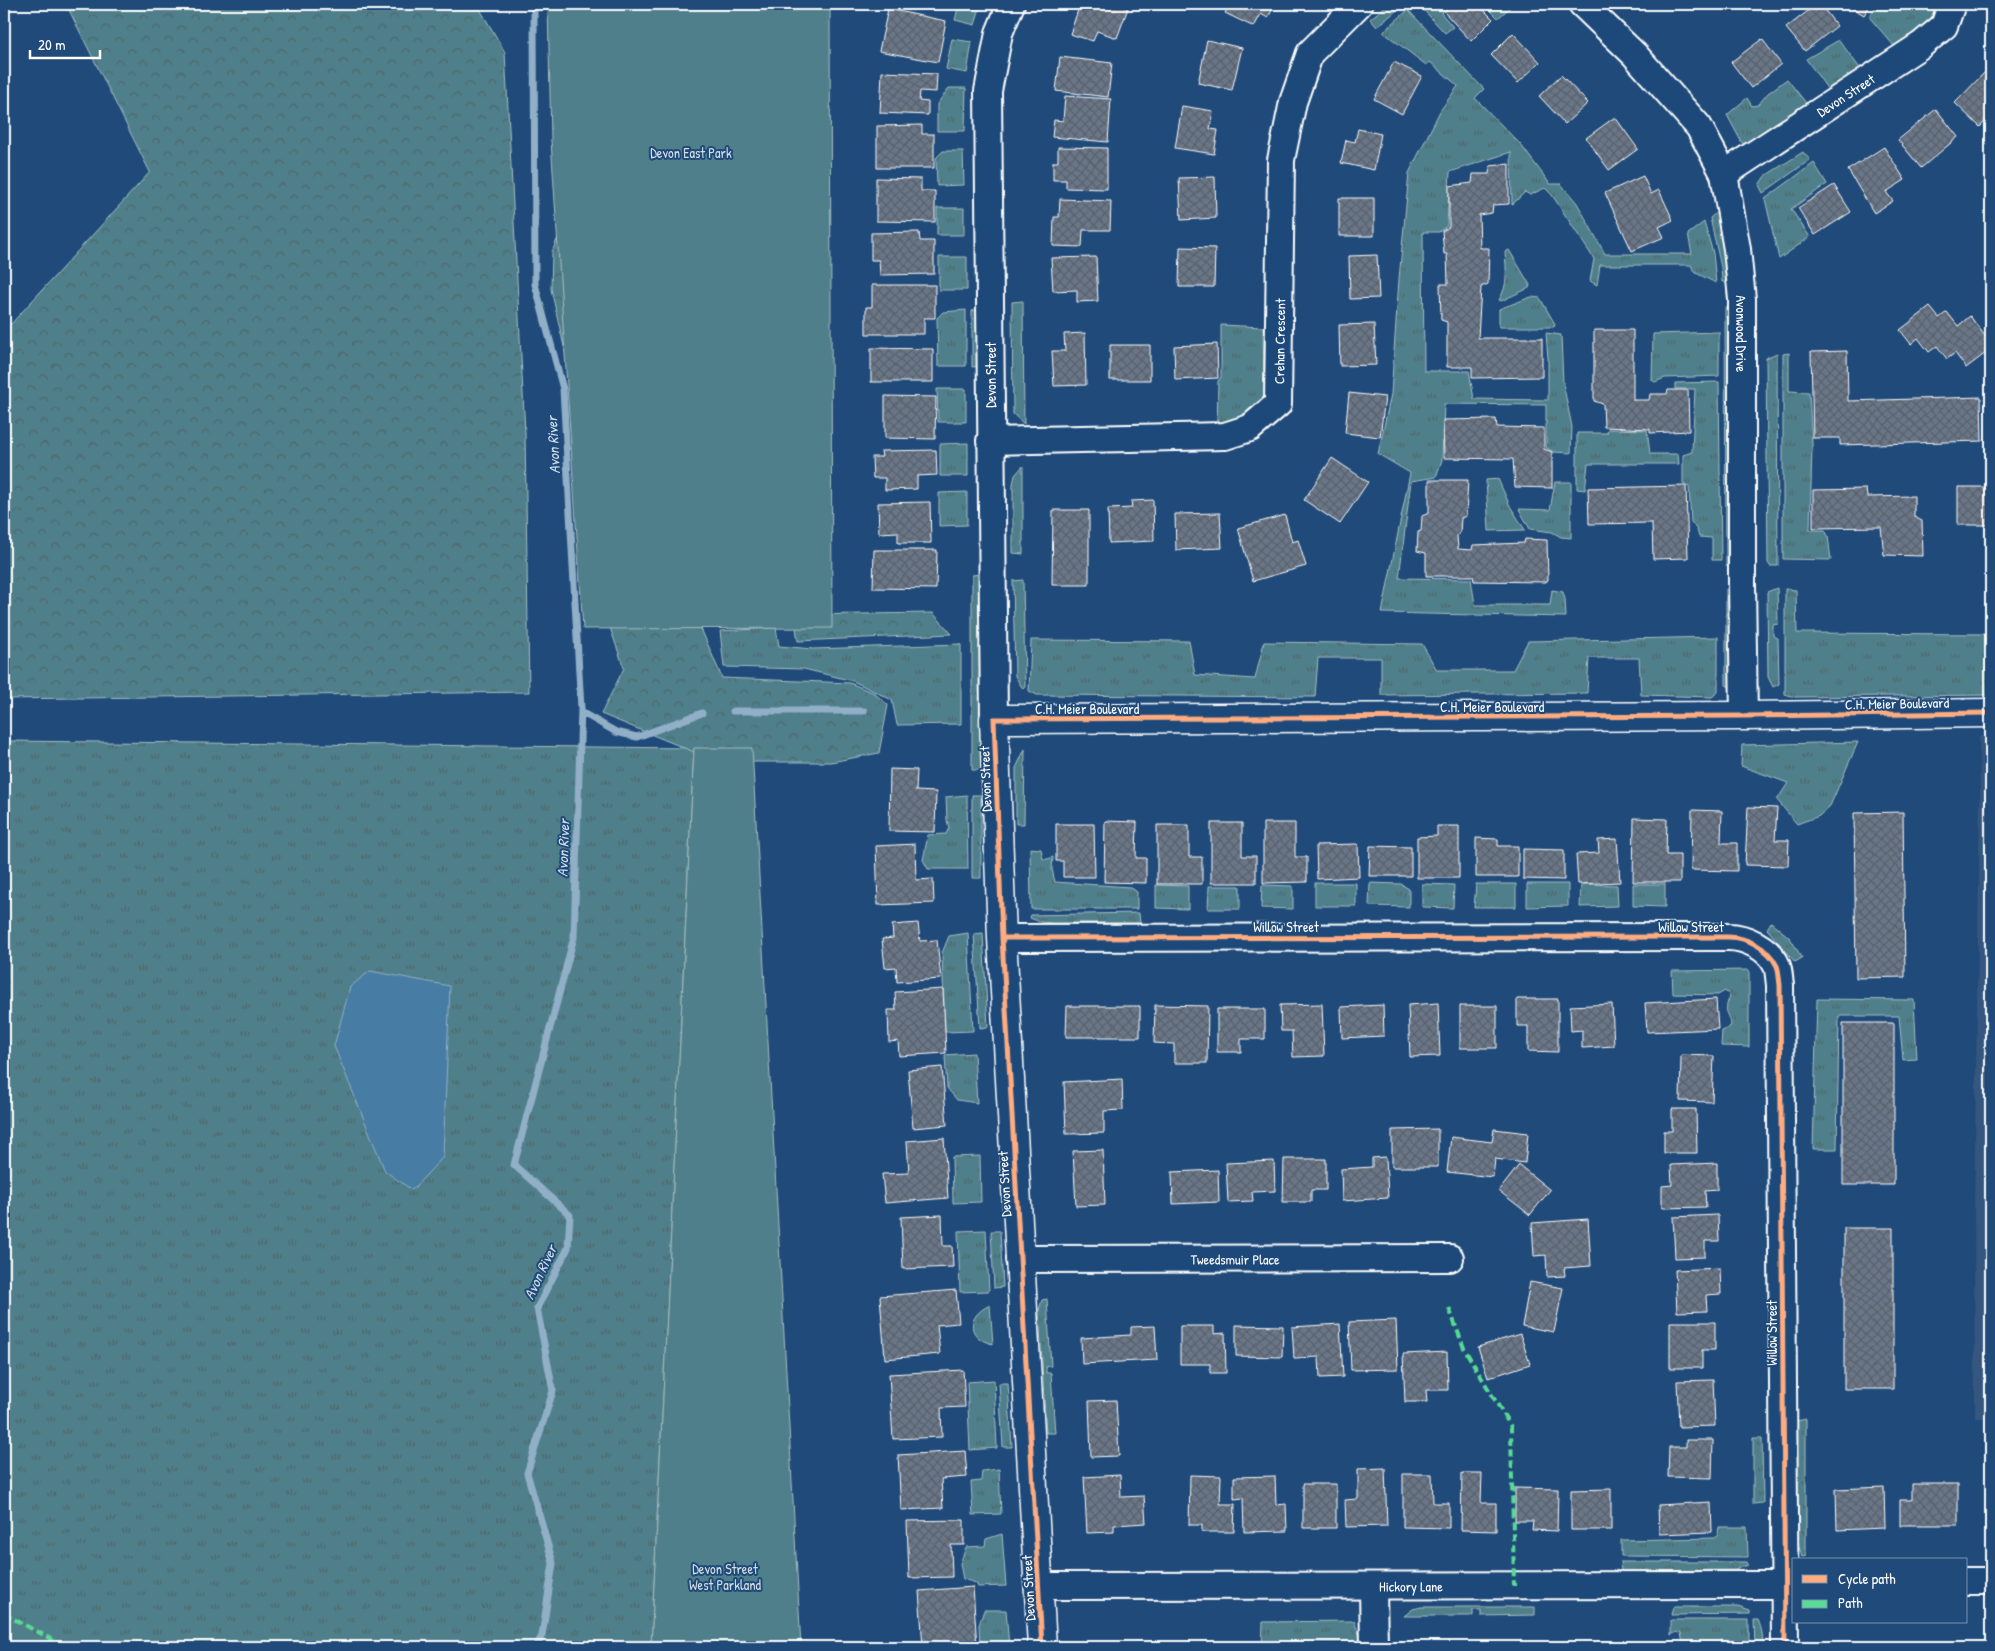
<svg xmlns="http://www.w3.org/2000/svg" width="1995" height="1651" font-family="'Patrick Hand',sans-serif">
<style>
.built{fill:#35577e}
.grass{fill:url(#grass-tufts);stroke:#a7bfc4}
.forest{fill:url(#forest-crowns);stroke:#a7bfc4}
.park{fill:#4f7f8a;stroke:#a7bfc4}
.water{fill:#477ca4;stroke:#91b0c8}
.lines{fill:none;stroke-linecap:round;stroke-linejoin:round}
.stream{stroke:#91b0c8;stroke-width:7}
.building{fill:url(#building-cross-hatch);stroke:#fff}
.street-casing{stroke:#fff;stroke-width:30}
.secondary-casing{stroke:#fff;stroke-width:31}
.street{stroke:#1f4a7a;stroke-width:26}
.secondary{stroke:#1f4a7a;stroke-width:28}
.quiet{stroke:#5adb95;stroke-width:4;stroke-dasharray:8 4;stroke-linecap:butt}
.cycleway-casing{stroke:#1f4a7a;stroke-width:8}
.cycleway{stroke:#ffac80;stroke-width:5}
.labels{text-anchor:middle;dominant-baseline:central;stroke-width:4;stroke-linejoin:round;paint-order:stroke}
.street-label{font-size:14px;fill:#fff;stroke:#1f4a7a}
.park-label{font-size:14px;fill:#d3dfe2;stroke:#1f4a7a}
.water-label{font-size:15px;font-style:italic;fill:#d1dee8;stroke:#1f4a7a}
</style>
<defs>
<pattern id="grass-tufts" width="24" height="20" patternUnits="userSpaceOnUse" patternTransform="scale(1.25)"><rect width="24" height="20" fill="#4f7f8a"/><path d="M3 7l-1-3M5 7V3M7 7l1-3M15 17l-1-3M17 17v-4M19 17l1-3" fill="none" stroke="#4e666b"/></pattern>
<pattern id="forest-crowns" width="20" height="18" patternUnits="userSpaceOnUse" patternTransform="scale(1.25)"><rect width="20" height="18" fill="#4f7f8a"/><path d="M2 6a3 3 0 1 1 6 0M12 15a3 3 0 1 1 6 0" fill="none" stroke="#4e666b"/></pattern>
<pattern id="building-cross-hatch" width="8" height="8" patternUnits="userSpaceOnUse" patternTransform="scale(1.25)"><rect width="8" height="8" fill="#697688"/><path d="M0 0l8 8M0 8l8-8" fill="none" stroke="#5a616a"/></pattern>
</defs>
<rect width="100%" height="100%" fill="#1f4a7a"/>
<filter id="ink" filterUnits="userSpaceOnUse"><feTurbulence type="fractalNoise" baseFrequency=".02" numOctaves="2"/><feDisplacementMap in="SourceGraphic" scale="10" xChannelSelector="R" yChannelSelector="G"/><feConvolveMatrix kernelMatrix="1 2 1 2 8 2 1 2 1" color-interpolation-filters="sRGB"/></filter>
<g filter="url(#ink)">
<path class="built" d="M1979,736H1991V1418H1975L1974,1214L1980,795Z"/>
<path class="grass" d="M959,4H981L975,25L955,20Z
M1388,4L1403,5L1377,27L1370,19Z
M1418,4H1450L1441,13L1453,27L1445,33Z
M1484,4H1514L1498,18Z
M1883,4H1933L1940,8L1934,20L1895,47L1869,17L1877,5Z
M1408,10L1484,89L1475,98L1521,145L1550,184H1561L1577,203L1605,254H1692L1688,234L1704,222L1713,253L1716,283L1694,272L1691,265H1600L1597,285L1590,281L1594,259L1552,195L1545,188L1530,195L1525,192L1512,205L1511,152L1450,172L1447,226L1439,232H1423L1424,371H1469L1474,399L1548,400V358L1546,333L1561,335L1563,383L1572,427L1571,453L1554,452L1546,448V405L1444,404L1442,460L1436,477L1411,481L1399,578L1471,579L1475,605H1550L1552,590L1563,592L1565,599L1566,617L1382,613L1410,473L1378,454L1391,394L1399,279L1409,173L1440,111L1458,86L1430,62L1426,65L1383,32Z
M952,39L972,42L967,73L946,69Z
M1839,40L1862,71L1831,94L1806,59Z
M1787,79L1810,108L1751,144L1742,143L1727,115L1747,98L1752,106L1758,105L1768,93Z
M949,88H966L965,131H937V104Z
M943,151H963L964,185L937,186L936,158Z
M1803,152L1810,160L1763,193L1759,185L1765,176Z
M1814,163L1827,184L1791,209L1810,237L1779,259L1765,199Z
M937,208H964V235H937Z
M1718,211L1733,281L1722,282L1721,267L1710,218Z
M1509,250L1530,285L1529,288L1501,301L1499,300C1509,284 1506,269 1505,252Z
M939,257H967V290H939Z
M1531,297L1540,298L1555,324L1554,327H1499V309Z
M1023,301L1024,424L1013,414L1012,302Z
M1730,306L1736,565L1726,566L1725,307Z
M982,308V366L972,367V311Z
M966,310V366H938L937,318L943,312Z
M1221,325L1263,327L1264,397L1250,420L1217,427L1218,381L1221,377Z
M1719,332V376L1665,378L1655,382L1652,380L1653,334Z
M1777,353L1778,566H1770L1768,563L1766,358Z
M1789,353V391L1809,392L1812,444L1810,530H1825L1828,536L1831,560L1783,559V354Z
M1719,382L1721,560H1712V538L1699,537L1697,530L1691,522L1689,486L1683,484V455L1692,452L1695,389H1675V383Z
M937,389H966V422H938Z
M1608,429L1647,430L1650,454H1678L1679,464H1588L1585,490L1577,489V433H1607Z
M968,443V476H940V444Z
M1023,466V554L1013,553V484L1015,475Z
M1498,479L1510,506L1525,530L1489,531L1486,480Z
M1555,482H1571V538L1561,537L1552,532L1530,529L1519,509L1550,510Z
M967,492V525L939,526V493Z
M982,574L981,770H972V575Z
M1023,580L1025,687L1023,689L1015,676L1013,581Z
M1777,588L1778,624L1773,625V636L1778,638L1779,684L1773,687L1768,677L1767,592Z
M1726,589L1731,590L1733,684L1730,687L1726,685Z
M1785,589L1796,590L1797,633L1991,634V695L1795,697L1785,694Z
M776,628L779,646L813,649L961,644V724L897,725L892,700L853,681L804,669L724,667L720,631Z
M1718,637V692L1712,697L1641,695L1639,658H1589L1587,693L1381,695V658H1318L1315,697L1037,695L1029,691L1031,640L1189,641L1195,675L1255,679L1264,642L1422,644L1437,670H1513L1528,641Z
M4,741L694,748L651,1647H4Z
M1858,742L1830,806L1819,816L1797,824L1777,800L1788,783L1741,766L1742,745Z
M1025,749L1024,824H1016V768Z
M967,795L968,869H928L923,860L928,835L946,834L949,828L947,820L946,797Z
M972,795H981V878H972Z
M1030,848L1041,849L1043,859H1048L1053,857L1052,869L1055,882L1130,887L1137,892V909H1031Z
M1315,883H1356V906H1315Z
M1370,883L1401,884L1409,889V907L1369,906Z
M1422,884L1454,885L1453,908L1422,907Z
M1476,884H1516V907H1474Z
M1527,884H1568V906L1527,907Z
M1581,884L1617,885L1618,906L1580,907Z
M1633,884H1665V907L1633,906Z
M1156,885L1188,886V909L1156,908Z
M1262,885L1293,886V909L1261,908Z
M1209,886H1240V909H1208Z
M1139,913L1140,923H1054L1040,922L1030,918L1031,915Z
M1771,922L1790,938L1802,958L1795,962L1767,929Z
M968,933L973,1031L945,1032L942,953L949,936Z
M983,933L988,1027L980,1028L974,934Z
M1749,970V1047L1721,1046L1722,1031L1731,1026C1730,1011 1722,1015 1730,996L1725,991L1718,995L1673,994L1672,971Z
M1817,999L1914,1000L1917,1059L1903,1060L1899,1016H1839L1837,1149H1813Z
M974,1053L977,1103L957,1100L947,1088L945,1055Z
M980,1156L981,1202L953,1203L952,1157Z
M986,1230L989,1291L960,1292L958,1231Z
M991,1231H1000L1003,1287L994,1288Z
M1047,1299L1051,1366L1046,1367V1373H1051L1055,1433H1046L1039,1310L1042,1300Z
M990,1305L993,1344C966,1338 966,1316 990,1305Z
M994,1380L997,1448L970,1450L967,1382Z
M999,1383H1008L1012,1447H1003Z
M1806,1419V1556L1802,1557L1797,1540V1421Z
M1753,1438H1762L1763,1503L1753,1504Z
M999,1469L1001,1514L973,1515L971,1482L981,1481L982,1471Z
M1719,1527H1747L1748,1557L1621,1556V1540L1714,1538L1718,1535Z
M1002,1534L1006,1586L978,1587L976,1583L963,1579L960,1564L966,1547L985,1546L986,1539Z
M1620,1562H1747L1748,1565L1735,1570L1621,1571Z
M1421,1607H1535V1615L1481,1616V1610H1473V1616H1404L1413,1609Z
M1673,1607H1738L1750,1611V1614L1671,1615Z
M984,1610H1006L1009,1647H980L979,1625Z
M1671,1620H1749V1647H1726V1641L1720,1640L1719,1646L1683,1643L1681,1634L1677,1632L1671,1635Z
M1754,1620H1758C1762,1629 1763,1637 1763,1647H1755Z
M1354,1621L1360,1637V1647H1262L1263,1622Z"/>
<path class="forest" d="M66,4H477L505,52L525,432L529,692L4,699V325L11,324L150,172Z
M561,230L691,605L722,678L850,683L874,693L888,705L879,753L831,762H719L601,714L624,668L599,596L567,360L551,289L552,252Z
M933,613L952,634L798,641L794,615Z"/>
<path class="park" d="M548,4H830L832,628L583,629L551,141Z
M694,748H752L801,1647H651Z"/>
<path class="water" d="M370,971L450,986L443,1157L412,1190L385,1171L334,1046L350,987Z"/>
<g class="lines">
<path class="stream" d="M534,4L535,284L563,389L581,708L574,937L514,1165L570,1215L568,1248L537,1308L553,1391L527,1473L553,1563L542,1636L536,1647
M733,711H864
M581,712L616,732L637,737L702,713"/>
</g>
<path class="building" d="M924,4H940L938,8Z
M1080,4H1116L1128,8L1117,38L1097,31L1093,41L1070,34Z
M1230,4H1266L1273,8L1268,18L1261,14L1254,27L1225,13Z
M1452,4H1478L1493,19L1471,41L1444,12Z
M1817,4H1820L1837,26L1805,51L1786,28Z
M1846,4H1871L1864,15Z
M888,9L946,21L938,62L879,51Z
M1513,33L1540,62L1518,83L1491,55Z
M1762,39L1781,64L1751,88L1731,62Z
M1207,40L1242,48L1232,90L1198,83Z
M1060,57L1112,63L1108,97L1056,91Z
M1394,62L1422,76L1402,114L1374,99Z
M1986,71L1991,76V115L1980,127L1955,103Z
M882,72L937,74L936,92L920,91L919,101L928,102V115L880,113Z
M1561,75L1588,103L1565,124L1539,96Z
M1065,96L1111,99L1108,142L1052,137L1054,120L1063,121Z
M1182,106L1213,111L1210,129L1218,130L1214,154L1175,148Z
M1936,109L1958,137L1921,168L1898,140Z
M1615,117L1638,149L1609,170L1586,138Z
M922,125V134H934V168H877V126Z
M1358,129L1381,134L1374,170L1341,163L1346,140L1355,142Z
M1058,147L1107,148V189L1066,188V180H1053V162H1058Z
M1884,147L1905,180L1886,192L1893,201L1874,213L1848,170Z
M1509,164V204L1493,205L1492,213L1479,215L1480,248H1489L1488,284L1481,287L1478,338H1542V377L1472,378V367H1447V322L1441,320L1440,284H1448L1447,254H1444L1442,231L1449,227V186L1472,183L1473,174H1489L1490,166Z
M1643,176L1651,194L1659,190L1673,220L1659,227L1664,237L1632,251L1605,193Z
M1215,177L1216,218L1181,220L1179,178Z
M876,178L921,179V191H935V222L876,221Z
M1834,185L1851,212L1815,235L1798,208Z
M1339,198H1374V236H1339Z
M1060,199L1111,201L1110,230H1083L1082,247L1053,246L1054,217H1059Z
M919,232L920,241H934V274L880,275L879,260H871V233Z
M1180,247L1215,248L1214,287H1179Z
M1377,255L1379,298L1350,299L1349,256Z
M1096,257L1098,301L1077,302V290L1053,291L1051,258Z
M1991,265V289L1987,288V267Z
M872,285H935V318H924V334H866V307H872Z
M1930,307L1939,318L1947,312L1958,326L1970,316L1991,344V349L1966,368L1955,353L1947,359L1937,346L1929,352L1918,338L1911,344L1900,330Z
M1374,324L1376,365L1340,366L1339,325Z
M1594,330H1633V400H1649L1650,394H1667L1668,390H1688L1689,431L1650,433V429L1604,427L1603,404L1594,401Z
M1085,333L1086,385L1054,386L1052,351H1065L1064,334Z
M1217,344L1218,378L1175,380L1174,346Z
M1110,345H1150V380H1110Z
M871,348L933,349V382H871Z
M1847,351L1848,401L1981,397L1982,441L1840,445V438H1813L1811,352Z
M1349,393L1385,397L1380,437L1345,433Z
M885,396L936,397L935,439L885,438Z
M1496,419L1497,427L1544,428V449L1552,452V488L1515,487L1513,459L1444,458L1443,420Z
M936,450L937,475L917,476V489L885,490V478H873L872,457H882L881,451Z
M1332,458L1368,482L1340,524L1304,500Z
M1429,480H1468L1466,516L1461,518L1460,533L1457,535L1458,549L1472,550L1473,545L1524,543L1525,539L1547,540L1548,580L1546,582L1474,581L1473,576H1426V553L1417,551L1418,532L1421,531L1422,516L1429,513Z
M1686,486L1688,558L1653,559L1652,523L1589,524L1588,488Z
M1958,487H1991V532L1990,525H1958Z
M1866,489L1867,497L1914,496V517L1922,521L1923,556L1884,555L1881,527L1813,528V490Z
M1153,500L1154,541L1109,543L1108,509L1132,508L1131,501Z
M930,502L931,543H898V532L879,533L878,503Z
M1053,510H1089V585H1052Z
M1220,513L1222,548L1176,550L1175,514Z
M1285,515L1292,542L1298,540L1306,566L1253,581L1238,528Z
M874,550H937L936,589L873,588Z
M890,769L917,770L916,791L936,792L935,832L889,831Z
M1748,807L1777,808L1775,840H1789L1788,866L1745,865Z
M1692,810L1722,811L1721,843H1737V871L1691,870Z
M1903,812L1905,977L1856,978L1854,813Z
M1634,818L1667,819L1666,855H1680V882H1633Z
M1105,821L1137,822L1136,858H1146V883L1104,882Z
M1211,823H1242V856H1256V883H1211Z
M1263,823H1295V857H1307V882L1263,883Z
M1056,824H1094L1095,877H1063V861H1056Z
M1157,825H1189V857H1202V884H1157Z
M1437,826H1459V878H1417V837L1437,836Z
M1476,838L1498,839V846H1518V877H1476Z
M1617,839L1620,882L1578,884L1576,854L1599,853L1598,840Z
M915,844L916,880L933,879L934,903L878,905L876,846Z
M1358,844L1359,877L1317,879L1316,845Z
M1370,846L1411,847V876H1369Z
M1523,849L1564,850V880L1523,879Z
M918,923L920,941L937,940L941,979L897,982L896,967L885,968L882,939L893,938L892,925Z
M943,989L946,1053L899,1056L898,1041L889,1042L888,1010H896L895,992Z
M1517,999H1558V1052L1528,1051V1026H1517Z
M1716,999L1718,1029L1647,1032L1645,1003Z
M1438,1003L1440,1056L1410,1057L1408,1005Z
M1322,1004L1324,1056L1293,1057L1292,1031H1281L1280,1005Z
M1612,1004L1614,1046L1582,1048V1030L1571,1031L1570,1006Z
M1155,1005L1208,1006L1207,1063H1174V1044L1154,1043Z
M1383,1005L1384,1036L1342,1038L1341,1007Z
M1067,1006H1140V1037H1066Z
M1460,1006H1497V1048H1460Z
M1217,1009H1265V1039H1241V1052H1217Z
M1843,1023H1894V1185H1843Z
M1681,1055L1714,1056L1712,1102L1680,1101Z
M942,1067L947,1125L913,1128L908,1070Z
M1122,1079L1123,1110L1104,1111V1133L1066,1134L1064,1082Z
M1672,1109H1696L1697,1153H1664V1131H1672Z
M1438,1129V1167H1392V1130Z
M1494,1129L1528,1133L1525,1163L1495,1159L1493,1177L1447,1172L1451,1137L1492,1142Z
M944,1138L948,1198L885,1203L882,1174L909,1173L907,1141Z
M1103,1150L1105,1205L1076,1206L1073,1151Z
M1386,1157L1388,1198L1342,1201L1341,1169L1372,1167V1158Z
M1284,1159H1326V1190H1311V1202H1283Z
M1274,1161L1275,1191L1252,1192L1253,1201L1228,1202L1226,1163Z
M1717,1163V1190L1705,1191L1706,1207L1662,1208V1186L1672,1185L1671,1165Z
M1519,1165L1550,1190L1530,1215L1499,1191Z
M1218,1170L1219,1202L1173,1204L1172,1172Z
M942,1215L943,1246H952L953,1267L903,1269L901,1217Z
M1718,1215L1719,1241H1705V1257L1675,1258L1673,1217Z
M1588,1219L1591,1266L1564,1268L1565,1276L1547,1277L1546,1255L1534,1256L1532,1223Z
M1844,1228H1893V1389H1844Z
M1720,1268L1721,1294L1706,1295L1707,1311L1677,1312L1675,1270Z
M1530,1282L1563,1288L1554,1332L1522,1326Z
M956,1290L959,1323L937,1325L940,1354L885,1359L880,1296Z
M1396,1320L1398,1369L1351,1370L1349,1322Z
M1670,1322H1715V1350H1702V1368H1670Z
M1340,1324L1343,1377L1320,1378L1319,1357L1294,1358L1292,1327Z
M1236,1325L1283,1326L1282,1357L1236,1356Z
M1155,1326L1157,1360L1082,1364L1081,1338L1131,1335V1327Z
M1180,1326H1214V1334L1225,1333L1226,1373H1210V1364H1180Z
M1520,1334L1530,1364L1488,1378L1478,1347Z
M1447,1352L1448,1390H1426L1427,1402H1405L1403,1354Z
M963,1370L965,1407L941,1408L942,1437L893,1439L889,1374Z
M1713,1380L1715,1426L1679,1427L1677,1381Z
M1116,1400L1119,1456L1091,1457L1089,1401Z
M1686,1440H1713L1712,1478L1668,1477L1669,1447H1686Z
M965,1451L967,1477L941,1479L943,1508L901,1510L898,1455Z
M1385,1468L1387,1526L1346,1527L1345,1500L1358,1499V1469Z
M1462,1473H1482L1481,1503H1496V1531L1461,1530Z
M1403,1474H1432L1433,1503H1449V1528L1403,1527Z
M1120,1475L1121,1497L1144,1496L1146,1523L1114,1525V1532L1087,1533L1084,1477Z
M1190,1475L1221,1476L1220,1504H1235L1234,1532H1202V1525H1189Z
M1275,1476L1276,1505L1286,1504L1287,1531L1244,1532L1243,1498L1234,1499V1477Z
M1303,1484H1336V1528H1303Z
M1912,1484H1958V1525H1900V1500H1912Z
M1884,1487L1885,1528L1837,1530L1836,1489Z
M1515,1488L1558,1489L1557,1531L1532,1530L1533,1521H1515Z
M1611,1489V1530H1571V1490Z
M1711,1502L1712,1532L1659,1534L1658,1505Z
M964,1520V1545H951L952,1577L909,1578L907,1521Z
M973,1587L977,1647H923L919,1591Z
M1850,1644H1879V1647H1850Z
M1988,1645V1647H1940Z"/>
<g class="lines">
<g class="street-casing">
<g id="street">
<path id="s1" d="M1582,4L1635,55L1699,127L1724,174L1737,249L1742,299V585L1744,716"/>
<path id="s2" d="M1724,174L1921,45L1944,26L1952,4"/>
<path id="s3" d="M990,441L1225,436L1250,428L1278,404L1281,160L1293,102L1310,53L1359,4"/>
<path d="M994,719L988,91L999,33L1011,4"/>
<path d="M1002,938L1728,937C1746,937 1769,948 1777,966C1779,971 1779,979 1780,985L1785,1647"/>
<path id="s4" d="M1019,1259L1450,1258"/>
<path d="M1966,1581H1991"/>
<path id="s5" d="M1039,1586L1794,1585"/>
<path d="M1373,1587L1374,1647"/>
</g>
</g>
<g class="secondary-casing">
<path id="secondary" d="M1042,1647L1002,938L994,719L1744,716L1991,713"/>
</g>
<use href="#street" class="street"/>
<use href="#secondary" class="secondary"/>
<path class="quiet" d="M1449,1308L1464,1348L1511,1427L1514,1586
M4,1614L57,1642L61,1647"/>
<g class="cycleway-casing">
<path id="cycleway" d="M1002,938L1728,937C1746,937 1769,948 1777,966C1779,971 1779,979 1780,985L1785,1647
M1042,1647L1002,938L994,719L1744,716L1991,713"/>
</g>
<use href="#cycleway" class="cycleway"/>
</g>
</g>
<g class="labels">
<g class="street-label">
<text stroke="none"><textPath href="#s2" startOffset="145">Devon Street</textPath></text>
<text stroke="none"><textPath href="#s1" startOffset="384">Avonwood Drive</textPath></text>
<text stroke="none"><textPath href="#s3" startOffset="361">Crehan Crescent</textPath></text>
<text transform="translate(990 375) rotate(-90)">Devon Street</text>
<text transform="translate(1897 703) rotate(-1)">C.H. Meier Boulevard</text>
<text x="1492" y="706">C.H. Meier Boulevard</text>
<text x="1087" y="708">C.H. Meier Boulevard</text>
<text transform="translate(985 779) rotate(-92)">Devon Street</text>
<text x="1286" y="926">Willow Street</text>
<text x="1691" y="926">Willow Street</text>
<text transform="translate(1004 1184) rotate(-93)">Devon Street</text>
<text stroke="none"><textPath href="#s4" startOffset="216">Tweedsmuir Place</textPath></text>
<text transform="translate(1771 1333) rotate(-90)">Willow Street</text>
<text stroke="none"><textPath href="#s5" startOffset="372">Hickory Lane</textPath></text>
<text transform="translate(1028 1588) rotate(-93)">Devon Street</text>
</g>
<g class="park-label">
<text x="691" y="152">Devon East Park</text>
<text x="725" y="1568">Devon Street<tspan x="725" dy="16">West Parkland</tspan></text>
</g>
<g class="water-label">
<text transform="translate(553 445) rotate(-93)">Avon River</text>
<text transform="translate(563 848) rotate(-88)">Avon River</text>
<text transform="translate(540 1272) rotate(-65)">Avon River</text>
</g>
</g>
<rect width="1995" height="1651" fill="none" stroke="#1f4a7a" stroke-width="20"/>
<rect x="10" y="10" width="1975" height="1631" fill="none" stroke="#fff" stroke-width="2" filter="url(#ink)"/>
<rect x="1792" y="1558" width="175" height="65" fill="#1f4a7a" stroke="#7992af"/>
<rect x="1802" y="1575" width="25" height="8" fill="#ffac80" stroke="#7992af"/>
<text x="1838" y="1584" font-size="15" fill="#ffffff">Cycle path</text>
<rect x="1802" y="1600" width="25" height="8" fill="#5adb95" stroke="#7992af"/>
<text x="1838" y="1608" font-size="15" fill="#ffffff">Path</text>
<path d="M30 50v8h70v-8" fill="none" stroke="#ffffff" stroke-width="2.5"/>
<text x="38" y="50" font-size="15" fill="#ffffff" stroke="#1f4a7a" stroke-width="4" paint-order="stroke">20 m</text>
</svg>
